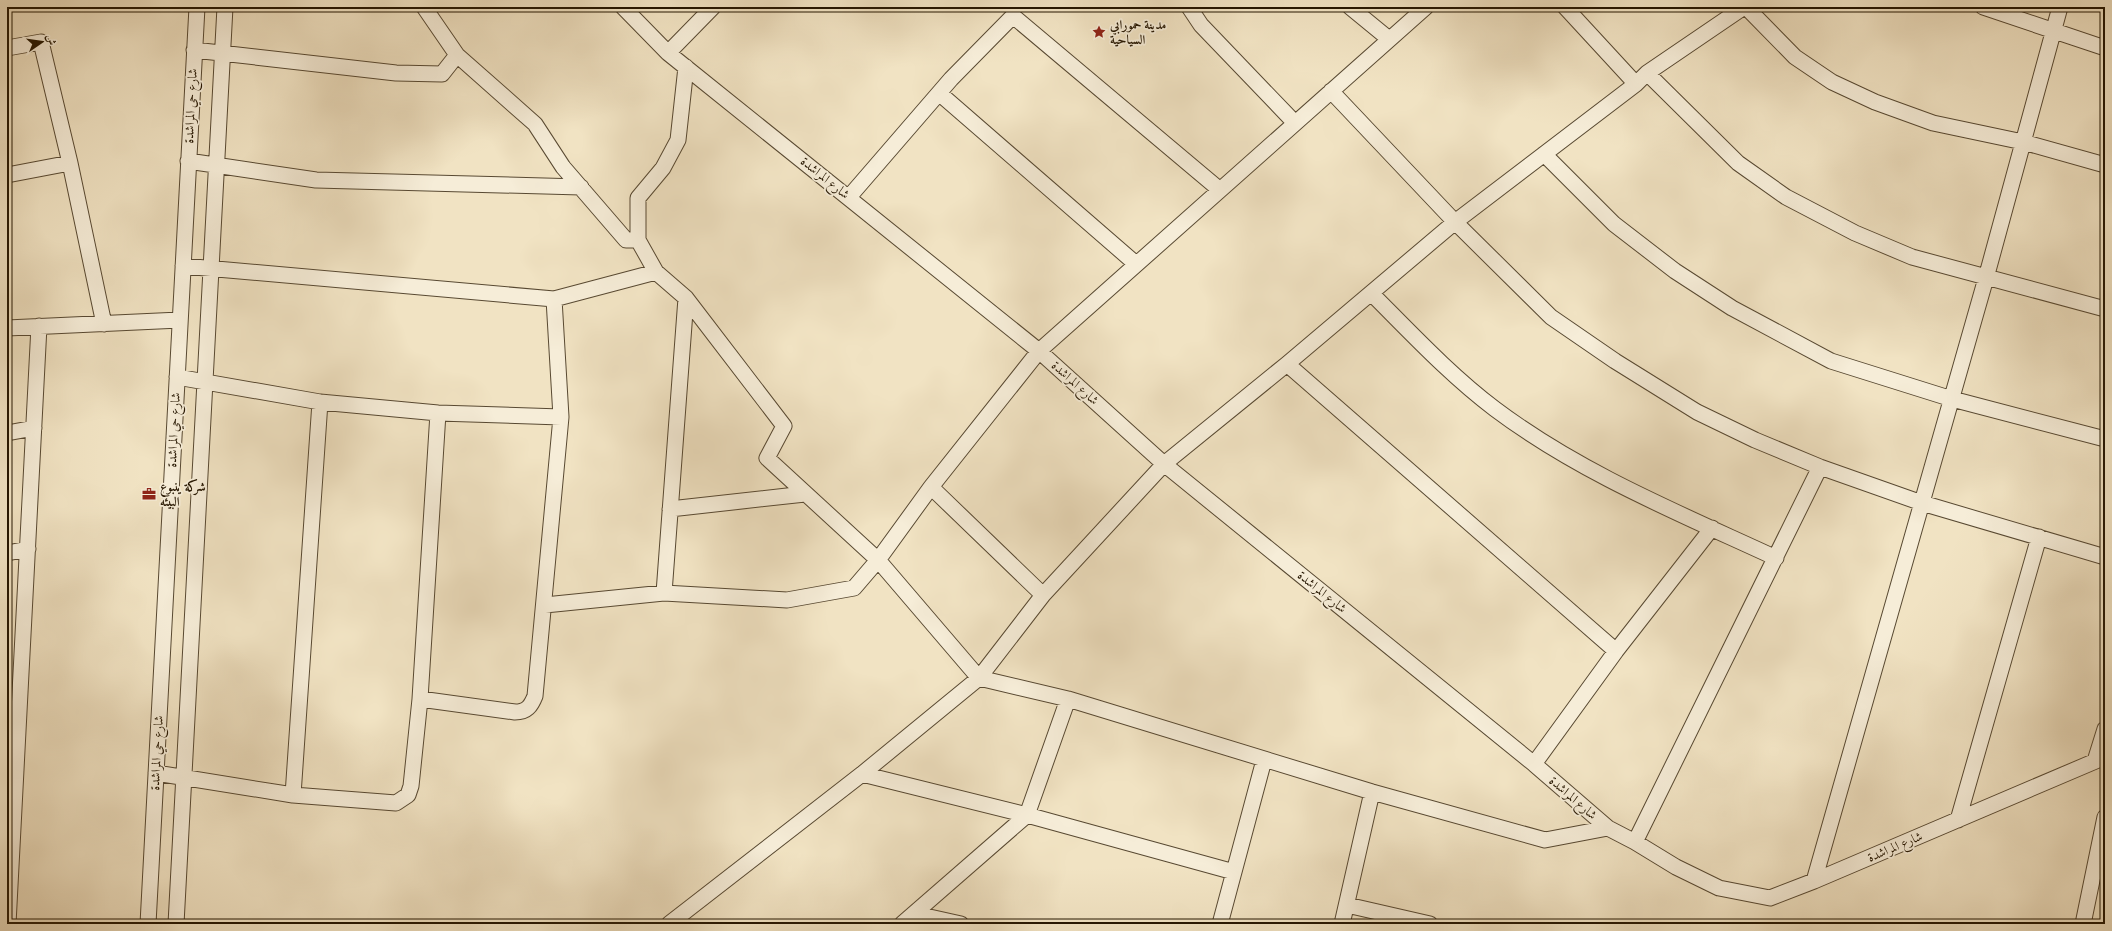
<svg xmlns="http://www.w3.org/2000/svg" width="2112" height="931" font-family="'IM FELL Double Pica',Amiri,serif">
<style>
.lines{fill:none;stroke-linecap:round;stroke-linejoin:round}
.minor-casing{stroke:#584932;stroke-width:17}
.minor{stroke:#f6edd8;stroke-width:15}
.labels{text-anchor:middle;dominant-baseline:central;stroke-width:3.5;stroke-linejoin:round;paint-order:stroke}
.poi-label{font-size:13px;font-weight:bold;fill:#251601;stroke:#f6edd8;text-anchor:start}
.street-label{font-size:13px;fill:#251601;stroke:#f6edd8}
</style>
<rect width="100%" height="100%" fill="#f1e3c3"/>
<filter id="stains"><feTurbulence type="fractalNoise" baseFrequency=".005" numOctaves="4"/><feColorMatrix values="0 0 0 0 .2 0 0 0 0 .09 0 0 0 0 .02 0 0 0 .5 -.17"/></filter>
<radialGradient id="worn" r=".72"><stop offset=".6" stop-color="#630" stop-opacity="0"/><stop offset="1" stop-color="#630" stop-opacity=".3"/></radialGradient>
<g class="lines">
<g class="minor-casing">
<path id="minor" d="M424,7L457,55L535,124L563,167L626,240H638
M623,7L668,53L1039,351L1164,464L1534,764L1608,828L1635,842L1676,867L1719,888L1770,898L1814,881L2105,757
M1189,7L1201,25L1295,123
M1350,7L1389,39
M1565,7L1636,84
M1746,7L1795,57L1832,82L1875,102L1933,123L2023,142L2105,165
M1983,7L2105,48
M7,48L41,42L70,163L104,324
M194,50L396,73L442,74L457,55
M668,53L713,7
M1647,73L1738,163L1786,197L1855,233L1912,257L2105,309
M1331,91L1455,222L1551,317L1615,361L1697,412L1755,440L1820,467L1922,503L2105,557
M939,93L1136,264
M1544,154L1614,224L1675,271L1732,308L1831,361L1952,399L2105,439
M188,161L316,180L581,187
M7,175L70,163
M849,197L951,79L1013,16L1220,190
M183,266L554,299L656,272L686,298L784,426L767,458L878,560L979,678L1068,699L1372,792L1545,840L1608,828
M656,272L638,240V198L663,168L678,140L686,67
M1371,293C1411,333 1450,375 1495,409C1580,473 1681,514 1776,558
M7,328L180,320
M1287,364L1616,651
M177,377L320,402L438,413L561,417
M7,433L34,428
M670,509L805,494
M7,553L28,549
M664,593L787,600L854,588L878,560L931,487
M1043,595L931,487L1039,351L1426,7
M545,605L664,593L686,298
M420,699L515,712C527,712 531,706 535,696L561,417L554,299
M2095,761L2105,729
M1534,764L1616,651L1712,528
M156,773L293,795L320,402
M862,774L1027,815L1234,872
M293,795L396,803L408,795L411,786L420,699L438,413
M1958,820L2039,537
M1635,842L1820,467
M1814,881L1986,278L2060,7
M1347,905L1430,924
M916,914L961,924
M8,924L39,326
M148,924L197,7
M176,924L225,7
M669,924L862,774L979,678L1043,595L1164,464L1287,364L1455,222L1636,84L1647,73L1744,7
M902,924L1027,815L1068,699
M1220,924L1264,760
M1342,924L1372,792
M2083,924L2105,817"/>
</g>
<use href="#minor" class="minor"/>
</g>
<defs>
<g id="sight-bare" transform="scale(1.08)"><path d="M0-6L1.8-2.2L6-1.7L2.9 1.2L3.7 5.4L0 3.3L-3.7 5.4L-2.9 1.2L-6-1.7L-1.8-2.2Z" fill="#8f2418" stroke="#f6edd8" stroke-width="2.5" paint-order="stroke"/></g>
<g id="office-bare" transform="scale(1.08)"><path d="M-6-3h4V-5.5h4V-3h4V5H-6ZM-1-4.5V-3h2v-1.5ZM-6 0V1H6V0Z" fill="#8f2418" stroke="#f6edd8" stroke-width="2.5" paint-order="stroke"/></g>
</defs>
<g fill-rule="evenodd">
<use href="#sight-bare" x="1099" y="32"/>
<use href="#office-bare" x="149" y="494"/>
</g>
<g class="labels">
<g class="poi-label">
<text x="1110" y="25">مدينة حمورابي<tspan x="1110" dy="15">السياحية</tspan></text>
<text x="160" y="487">شركة ينبوع<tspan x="160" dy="15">البيئه</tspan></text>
</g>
<g class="street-label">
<text transform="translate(191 106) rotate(-87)">شارع حي المراشدة</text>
<text transform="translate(825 178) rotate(39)">شارع المراشدة</text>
<text transform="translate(1075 383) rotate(42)">شارع المراشدة</text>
<text transform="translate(174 430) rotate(-87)">شارع حي المراشدة</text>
<text transform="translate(1322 592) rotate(39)">شارع المراشدة</text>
<text transform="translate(157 753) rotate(-87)">شارع حي المراشدة</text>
<text transform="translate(1573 798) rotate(41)">شارع المراشدة</text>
<text transform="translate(1895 847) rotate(-23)">شارع المراشدة</text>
</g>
</g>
<rect width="2112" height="931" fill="none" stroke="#f1e3c3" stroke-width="24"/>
<rect x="8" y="8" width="2096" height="915" fill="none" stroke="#251601" stroke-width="2"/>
<rect x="12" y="12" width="2088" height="907" fill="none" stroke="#251601"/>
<g transform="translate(42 42) rotate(77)" stroke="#f6edd8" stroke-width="3" paint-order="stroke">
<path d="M0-3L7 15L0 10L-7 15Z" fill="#251601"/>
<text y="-6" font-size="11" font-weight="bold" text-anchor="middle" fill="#251601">ش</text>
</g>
<rect width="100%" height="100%" filter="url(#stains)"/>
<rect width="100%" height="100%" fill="url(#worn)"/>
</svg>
